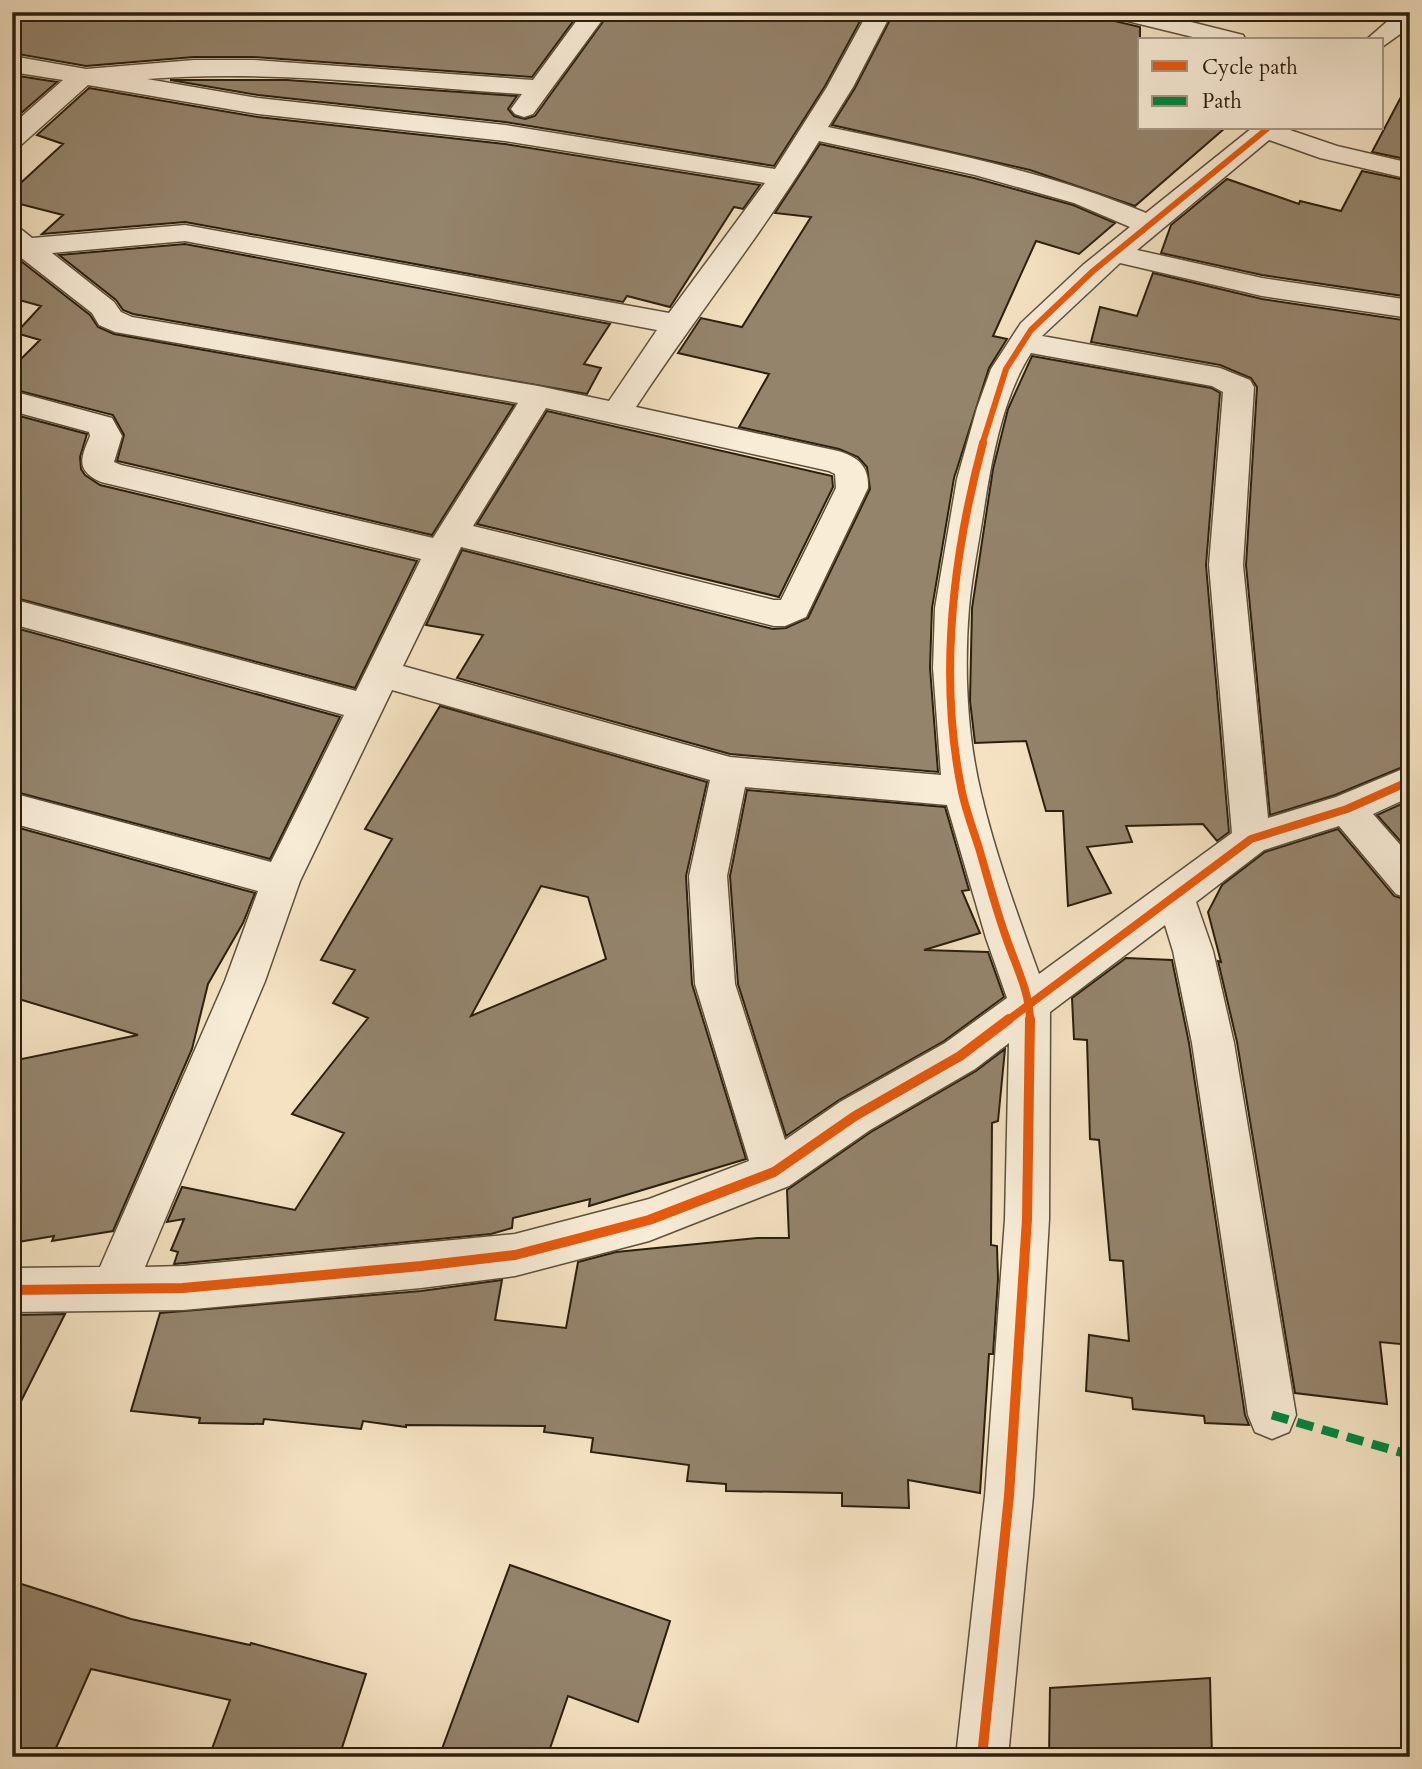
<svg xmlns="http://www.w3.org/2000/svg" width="1422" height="1769" font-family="Cardo,serif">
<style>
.building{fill:#94846c;stroke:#2b1f0e;stroke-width:2;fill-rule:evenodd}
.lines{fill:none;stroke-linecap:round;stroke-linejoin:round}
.minor-casing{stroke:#5d503b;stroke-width:3}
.minor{fill:#f8ecd7;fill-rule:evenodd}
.quiet{stroke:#00873e;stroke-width:9;stroke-dasharray:17 9;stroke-linecap:butt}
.cycleway-far2-casing{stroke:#f8ecd7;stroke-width:10}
.cycleway-far1-casing{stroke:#f8ecd7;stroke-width:12}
.cycleway-casing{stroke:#f8ecd7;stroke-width:15}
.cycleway-far2{stroke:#e8590c;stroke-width:6}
.cycleway-far1{stroke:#e8590c;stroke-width:8}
.cycleway{stroke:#e8590c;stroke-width:10}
</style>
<rect width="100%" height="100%" fill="#f4e2c2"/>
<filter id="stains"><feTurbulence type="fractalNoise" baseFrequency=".00286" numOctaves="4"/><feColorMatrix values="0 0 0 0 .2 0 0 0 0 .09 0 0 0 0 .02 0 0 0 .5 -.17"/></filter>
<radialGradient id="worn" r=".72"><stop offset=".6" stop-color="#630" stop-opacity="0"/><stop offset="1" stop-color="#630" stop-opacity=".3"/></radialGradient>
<path class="building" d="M12,12H580L532,77L253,57H194L86,66L12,53Z
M610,12H865L825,86L774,166L505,122L258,95L170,80H287L517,96L508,109L514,116L525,119L535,116Z
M894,12H1106L1110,20L1140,27V128H1225L1135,206L1030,170L832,125L855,88Z
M12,75L57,82L12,121Z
M1410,80V160L1372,152Z
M89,88L258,117L505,144L760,185L743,209L734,207L670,307L627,296L623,302L185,222L42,234L63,215L12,202V191L63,144L37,135Z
M820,144L974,178L1073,205L1115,223L1079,254L1036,241L993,336L1007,339L989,368L954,478L932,608L930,668L938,772L730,754L457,678L483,635L426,625L462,550L773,629L786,628L808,618L870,489L867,467L858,457L839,449L739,427L769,374L678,353L701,318L742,327L811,217L775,213Z
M1362,171L1410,181V297L1262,275L1161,253L1171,225L1227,179L1299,204L1300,201L1341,211Z
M185,244L610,324L584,364L601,368L587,394L133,314L123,310L116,300L59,255Z
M17,258L90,315L98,327L114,334L514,405L432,535L122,462L117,461L124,435L113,415L12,389V368L40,340L16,333L41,306L12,298V262Z
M1153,273L1262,299L1410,321V764L1335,795L1270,815L1246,565L1257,387L1251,378L1220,365L1091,342L1100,307L1137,316Z
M1032,356L1211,388L1220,393L1206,565L1229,832L1217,841L1203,824L1126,826L1132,842L1087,847L1111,893L1068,906L1063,811H1046L1026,741L975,743L970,701L972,608L993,469L1008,409Z
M547,411L832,476L833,487L779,597L477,524Z
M12,414L87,434L80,457L81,469L85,475L100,485L417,561L355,688L12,597Z
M12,627L340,717L270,859L12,791Z
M440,706L707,782L686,876L692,984L746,1159L589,1206L590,1199L513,1218L512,1228L491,1234L174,1264L178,1252L171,1250L184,1219L167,1222L182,1187L295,1210L344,1133L292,1114L368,1018L333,1003L355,970L321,960L392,839L365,829ZM541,886L588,897L606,959L471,1016Z
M747,790L945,807L969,890L962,891L980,933L924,950L988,952L1004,997L944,1041L839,1100L786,1136L738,984L730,876Z
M1410,800V852L1377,815Z
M12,826L255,893L243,923L208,984L192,1049L113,1231L52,1241L54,1236L12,1243V1061L138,1035L12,997Z
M1338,829L1394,896L1410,901V1345L1380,1342L1387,1404L1295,1393L1237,1042L1218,961L1221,962L1208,912L1222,885L1265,852Z
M1126,958L1172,960L1189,1043L1245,1415L1249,1425L1205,1423L1204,1416L1133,1409L1132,1398L1086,1391L1089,1335L1129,1341L1123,1261L1110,1260L1099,1140L1090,1139L1087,1040L1074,1039L1072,998Z
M1005,1049L998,1121L992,1123L991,1245L997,1246L998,1279L993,1354H989L980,1493L908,1480L909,1508L842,1506V1493L726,1491V1484L687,1481L689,1465L591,1452L593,1438L544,1432L545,1426L406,1425V1427L363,1421L361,1429L264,1419L263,1424L199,1423L200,1418L131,1411L160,1313L421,1291L502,1280L495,1320L566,1328L578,1262L616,1252L757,1238H789L787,1190L871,1132L976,1071Z
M65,1314L12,1419V1318L14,1315Z
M510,1565L670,1621L638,1722L568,1696L547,1757H439Z
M12,1581L131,1619L250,1645L251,1643L366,1674L339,1757H209L230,1700L91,1669L52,1757H12Z
M1210,1678L1212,1757H1049L1050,1688Z"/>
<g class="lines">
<g class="minor-casing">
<path id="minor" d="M583,12H608L533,114L524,117L515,114L511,109L522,94C397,86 271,69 147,79L258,98L505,125L775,169L827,87L868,12H892L853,87L828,127C936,150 1044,170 1146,213L1252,128H1284L1337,146L1410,163V179L1320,158L1269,140L1137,250L1262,278L1410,300V318L1262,296L1120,263L1042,336L1220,368L1250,380L1254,387L1243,565L1268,818L1336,797L1410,766V797L1373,814L1410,856V899L1396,894L1339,826L1264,850L1196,902L1213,951L1234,1043L1296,1415L1289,1432L1272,1439L1255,1432L1248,1415L1192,1043L1173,951L1165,925L1050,1012L1049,1219L1033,1496L1008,1757H956L985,1496L1005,1219L1009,1043L975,1069L870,1130L789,1186L649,1241L515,1276L421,1288L183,1310L12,1312V1268L100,1267L225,981L258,891L12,823V793L271,862L344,715L12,624V599L356,691L421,559L101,482C75,470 81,458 90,436L89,432L12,411V391L112,418L122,436L114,462L121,465L433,538L518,403L115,332L99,325L92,313L15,253L12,250V228L22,230L32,238L185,225L669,313L765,183L505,141L258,114L88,85L21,145L12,147V125L63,80L12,72V56L86,69L194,60H253L533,80ZM819,141L975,175L1074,203L1130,227L1083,265L1021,323L991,369L977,408L957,479L935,608L933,668L941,775L730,757L403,666L461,547L774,626H785L806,617L868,488C869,466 858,457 838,451L636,407C695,317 763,233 819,141ZM185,241L657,330L609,401L538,386L132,317L121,312L114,302L52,253ZM1031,353L1212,386L1223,392L1209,565L1232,833L1039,974C1018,916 995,853 981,793C967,735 964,668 969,608C972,575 979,542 984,509C992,457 1003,397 1031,353ZM546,408L829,471L835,474L836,488L781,600H774L473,526ZM392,690L710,780L689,876L695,984L749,1161L649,1199L515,1234L183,1266L145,1267L265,981L300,881ZM745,787L947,805L986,938L1007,998L945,1043L840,1102L785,1140L735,984L727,876Z
M1108,12H1151L1243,35L1246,40H1205L1111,17Z
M1398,12H1410V27L1382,47V40H1366Z"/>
</g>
<use href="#minor" class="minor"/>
<path class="quiet" d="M1272,1415L1410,1455"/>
<g class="cycleway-far2-casing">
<path id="cycleway-far2" d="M982,445L1006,369L1031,330L1093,271L1268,128"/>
</g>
<g class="cycleway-far1-casing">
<path id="cycleway-far1" d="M983,443C953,555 938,677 962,792C966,811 973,829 979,848C988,879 996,910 1007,940C1016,966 1030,993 1030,1021
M1007,1021L1251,839L1347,809L1410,781"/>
</g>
<g class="cycleway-casing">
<path id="cycleway" d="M12,1290L183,1288L421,1266L515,1255L649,1220L774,1172L855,1116L960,1056L1009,1019
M982,1757L1009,1496L1027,1219L1030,1019"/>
</g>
<use href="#cycleway-far2" class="cycleway-far2"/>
<use href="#cycleway-far1" class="cycleway-far1"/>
<use href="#cycleway" class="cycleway"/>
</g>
<rect width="1422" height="1769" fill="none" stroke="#f4e2c2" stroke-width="42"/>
<rect x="14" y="14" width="1394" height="1741" fill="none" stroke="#2b1f0e" stroke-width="3.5"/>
<rect x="21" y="21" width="1380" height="1727" fill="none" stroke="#2b1f0e" stroke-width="2"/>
<rect x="1138" y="38" width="245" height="91" fill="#f8ecd7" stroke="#a69a87" stroke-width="2"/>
<rect x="1152" y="61" width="35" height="10" fill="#e8590c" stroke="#a69a87" stroke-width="2"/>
<text x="1202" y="74" font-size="21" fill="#2b1f0e">Cycle path</text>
<rect x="1152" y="96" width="35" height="10" fill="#00873e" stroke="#a69a87" stroke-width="2"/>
<text x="1202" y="108" font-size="21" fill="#2b1f0e">Path</text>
<rect width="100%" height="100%" filter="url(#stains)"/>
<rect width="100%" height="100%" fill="url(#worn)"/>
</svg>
